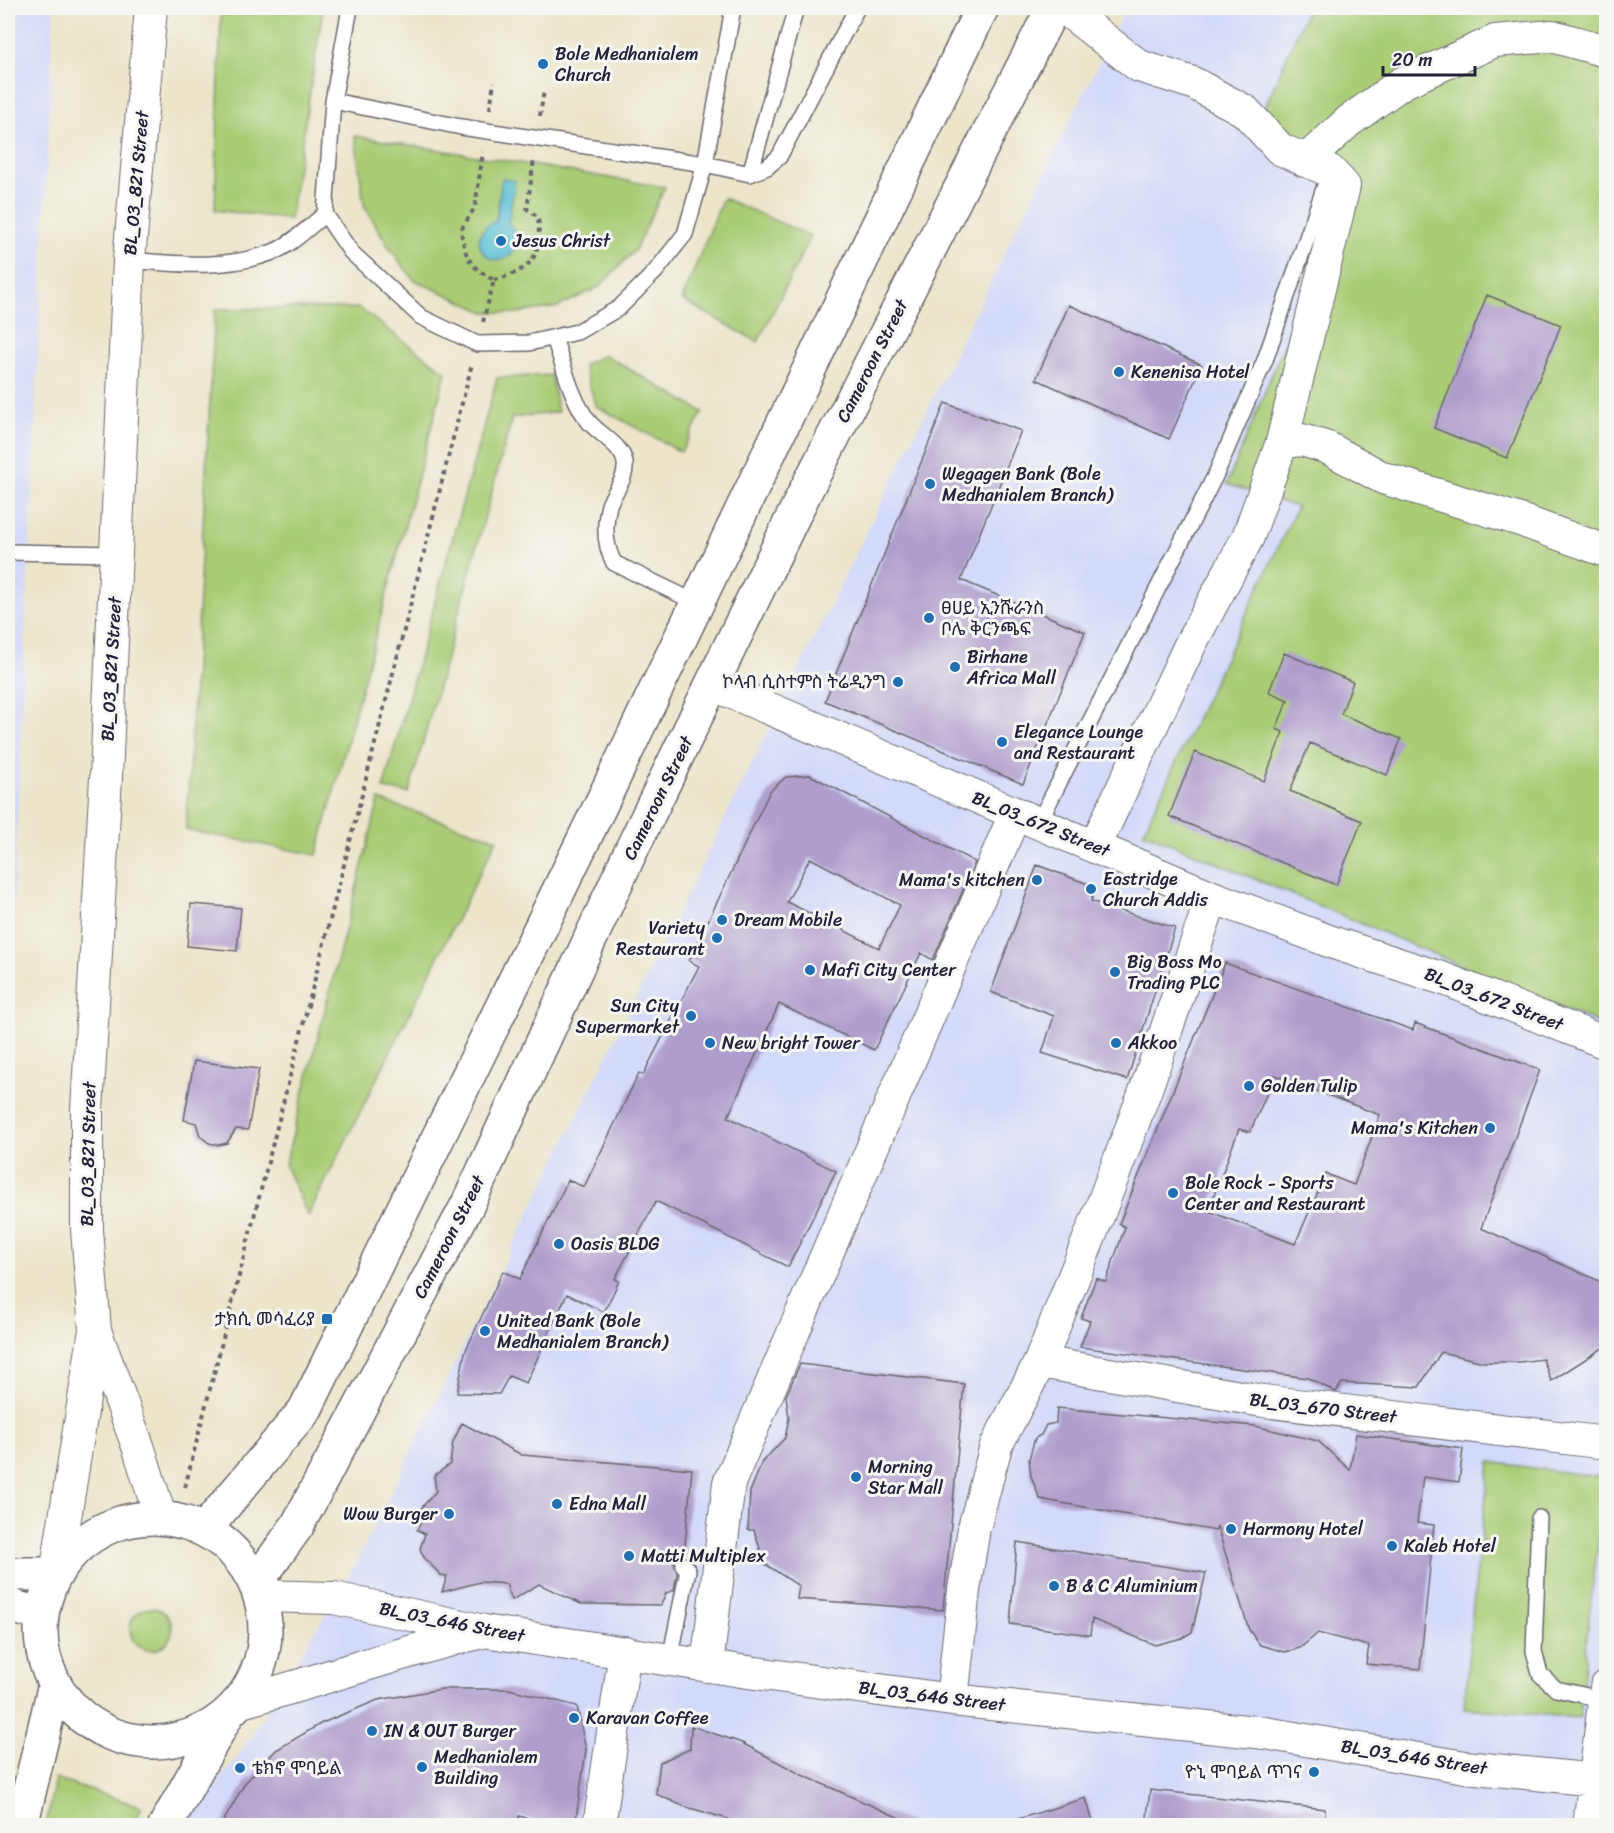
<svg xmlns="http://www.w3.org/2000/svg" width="1614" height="1833" font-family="Sriracha,'Noto Sans Ethiopic',sans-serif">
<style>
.built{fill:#d3d9f9}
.green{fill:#a9cc74;stroke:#667758;stroke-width:1.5}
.water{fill:#58bfd5;stroke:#3d7088;stroke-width:1.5}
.building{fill:#af9dcc;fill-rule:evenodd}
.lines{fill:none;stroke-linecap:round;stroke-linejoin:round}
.lane-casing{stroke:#69666d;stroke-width:18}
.street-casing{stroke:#69666d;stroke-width:34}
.primary-casing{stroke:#69666d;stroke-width:36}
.path{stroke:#69666d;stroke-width:4;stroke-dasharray:4.5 4.5;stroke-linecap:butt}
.lane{stroke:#fff;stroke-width:15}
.street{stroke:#fff;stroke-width:32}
.primary{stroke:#fff;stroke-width:33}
.poi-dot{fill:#1f6fb2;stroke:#f6f6f2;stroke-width:2}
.labels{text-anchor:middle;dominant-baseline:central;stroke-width:6;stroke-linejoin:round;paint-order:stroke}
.poi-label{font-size:18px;fill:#22223b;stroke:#f6f6f2;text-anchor:start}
.street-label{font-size:18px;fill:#22223b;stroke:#f6f6f2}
</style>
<rect width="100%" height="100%" fill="#f6f6f2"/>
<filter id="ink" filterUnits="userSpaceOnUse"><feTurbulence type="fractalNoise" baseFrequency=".0167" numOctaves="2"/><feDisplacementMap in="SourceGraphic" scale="12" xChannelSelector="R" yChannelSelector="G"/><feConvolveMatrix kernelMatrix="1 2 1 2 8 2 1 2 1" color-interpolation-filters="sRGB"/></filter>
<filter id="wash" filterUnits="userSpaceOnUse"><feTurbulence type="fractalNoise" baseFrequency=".008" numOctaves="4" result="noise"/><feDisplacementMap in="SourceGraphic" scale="24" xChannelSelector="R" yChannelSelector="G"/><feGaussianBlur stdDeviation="1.35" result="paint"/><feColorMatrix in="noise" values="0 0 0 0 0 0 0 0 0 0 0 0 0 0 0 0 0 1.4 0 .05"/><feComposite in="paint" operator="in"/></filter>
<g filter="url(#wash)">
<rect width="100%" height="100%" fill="#ece5ca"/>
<path class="built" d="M8,8H54L8,1020Z
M1126,8H1308L1259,121L1356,170L1227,483L1298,507L1144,832L1606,1026V1825L179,1826L239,1756L355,1565Z"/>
<path class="green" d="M221,8H323L290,219L215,210Z
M1308,8H1606V1026L1143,832L1297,507L1227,484L1356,170L1259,121Z
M355,136L665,187L635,250L599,287L558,307L516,313L485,312L414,280L388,246L364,205Z
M723,198L811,236L758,342L682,300Z
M359,308L446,372L317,855L186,830L215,309Z
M605,355L703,412L681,452L596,406L583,365Z
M551,375L558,412L512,418L409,793L383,789L497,378Z
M379,800L497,839L308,1216L285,1165Z
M1490,1462L1606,1478L1589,1616L1580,1718L1464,1708L1473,1605Z
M130 1629a21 21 0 1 1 42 0a21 21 0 1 1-42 0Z
M55,1779L142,1807L133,1825H46Z"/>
<path class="water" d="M502,178L515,181L508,224L516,233L517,246C498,283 456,237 496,221Z"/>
<g id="blocks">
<path class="building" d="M1487,295L1561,325L1507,458L1434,428Z
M1069,305L1202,365L1169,439L1036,379Z
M945,403L1021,431L961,580L1085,632L1023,784L825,701Z
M1284,653L1353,682L1341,714L1401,739L1387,775L1310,743L1290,791L1362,821L1336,885L1169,816L1195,752L1264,781L1283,732L1276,729L1288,700L1269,692Z
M810,775L975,862L933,960L921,953L874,1050L779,1004L728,1117L836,1171L788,1267L656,1201L615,1279L619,1281L604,1312L567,1294L526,1383L509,1376L499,1394L457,1393L465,1352L503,1271L520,1279L568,1180L584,1187L639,1073L643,1075L699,966L689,961L770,791L786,777ZM810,858L900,905L879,948L787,902Z
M1037,865L1096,887L1091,901L1175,928L1127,1080L1042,1053L1054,1016L991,992Z
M191,904L241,908L237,951L187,946Z
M1225,963L1413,1030L1415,1023L1540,1070L1481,1228L1606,1284V1346L1551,1381L1543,1359L1519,1362H1484L1441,1352L1419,1387L1342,1383L1336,1392L1308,1378L1080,1347L1090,1321L1081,1318L1096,1278L1106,1282L1125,1227L1119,1224ZM1275,1075L1380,1115L1354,1185L1326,1174L1295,1244L1208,1211L1239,1129L1250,1132Z
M194,1061L259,1069L248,1130L236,1129L227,1143L218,1145L209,1143L200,1136L196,1123L184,1120Z
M800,1364L964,1384L943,1610L797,1599L799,1586L765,1564L754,1530H748L750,1492L762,1462L785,1438L789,1418L786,1396Z
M1057,1408L1255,1426L1318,1441L1350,1470L1356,1434L1463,1449L1459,1482L1423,1477L1417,1523L1434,1525L1420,1669L1366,1664L1369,1646L1318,1633L1300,1648L1285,1652L1260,1645L1249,1630L1217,1526L1216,1531L1040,1499L1031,1476L1029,1459L1035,1438L1041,1435L1046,1425L1056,1423Z
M462,1423L522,1455L692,1469L684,1556L674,1562L677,1573L674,1590L666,1593L661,1605L581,1604L539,1584L512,1600L506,1584L480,1582L442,1592L447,1576L441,1575L425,1559L420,1549L425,1534L417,1530L421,1522L412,1519L436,1491L434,1476L450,1464L453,1442Z
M1017,1542L1206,1573L1192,1632L1182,1638L1155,1645L1092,1619L1090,1635L1010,1624Z
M442,1689H509L577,1706L586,1750L575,1826H553L519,1816L517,1826H221L245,1783L276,1750L322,1723L378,1700Z
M691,1726L742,1743L802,1775L918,1826H738L728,1819L683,1806L656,1794L660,1762L690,1749Z
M1150,1790L1325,1809L1324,1826H1146Z
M1086,1798L1094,1826H1016L1015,1820Z"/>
</g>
</g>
<g filter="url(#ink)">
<use href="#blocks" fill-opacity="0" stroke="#69666d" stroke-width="1.5"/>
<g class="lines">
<g class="lane-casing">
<path id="lane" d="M350,8L333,101L325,214L351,252L421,317L477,344L529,343L577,332L619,308L655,272L685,234L705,164L733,8
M333,101L461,127L705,164L750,174L767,167L779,157L857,8
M750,174L796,8
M129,260C177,264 226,270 273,252C291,245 310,226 325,214
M554,338C564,366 571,399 589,422C599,434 623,446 625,463C627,479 614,491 609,505C604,525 605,546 614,563L697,603
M8,552L116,554
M1038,824L1216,474L1265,360L1330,171
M1539,1518L1534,1651L1540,1674L1556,1689L1605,1700
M670,1659L688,1570L683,1565"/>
</g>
<g class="street-casing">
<path id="street" d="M1064,8L1139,66L1193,83L1245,111L1280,149L1330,171L1344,186L1282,442
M1305,161L1349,121L1402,83L1495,41L1552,36L1606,51
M714,685L1212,897L1337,944L1447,980L1606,1043
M1095,846L1191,643L1248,537L1282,442L1302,440L1328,448L1383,478L1520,520L1606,551
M96,1333L139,1449L161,1519
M1040,1362L1263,1401L1606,1443
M56,1574L95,1330L87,1230V1110L106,777L129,260L151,8
M260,1596L334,1598L484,1631L741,1671L952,1700L1265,1733L1465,1767L1606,1781
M707,1666L729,1483L1015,814
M952,1700L964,1590L974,1528L996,1446L1040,1362L1098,1216L1146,1089L1212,897
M241,1702C321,1681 399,1652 479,1633
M599,1826L625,1652
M1589,1826L1606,1687"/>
</g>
<g class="primary-casing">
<path id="primary" d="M41 1630a112 112 0 1 1 224 0a112 112 0 1 1-224 0Z
M204,1530L305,1410L605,796L982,8
M8,1574H56
M256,1583L297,1526L468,1204L629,855L805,492L1053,8
M8,1605L42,1615
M21,1826L55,1684
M165,1826L226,1717"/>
</g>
<path class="path" d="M490,109L494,82
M540,116L544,90
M494,280C533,270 542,256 538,217L527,209L534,159
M483,322L494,280C469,266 465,258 461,230L475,207L483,152
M185,1487L472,364"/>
<use href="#lane" class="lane"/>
<use href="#street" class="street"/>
<use href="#primary" class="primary"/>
</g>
</g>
<g class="poi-dot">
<circle cx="543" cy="64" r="6"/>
<circle cx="501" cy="241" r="6"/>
<circle cx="1119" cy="372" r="6"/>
<circle cx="930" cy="484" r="6"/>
<circle cx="929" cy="618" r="6"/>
<circle cx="955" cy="667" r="6"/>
<circle cx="898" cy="682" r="6"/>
<circle cx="1002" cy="742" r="6"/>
<circle cx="1037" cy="880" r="6"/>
<circle cx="1091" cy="889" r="6"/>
<circle cx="722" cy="920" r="6"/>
<circle cx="717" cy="938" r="6"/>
<circle cx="810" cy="970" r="6"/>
<circle cx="1115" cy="972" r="6"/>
<circle cx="691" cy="1016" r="6"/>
<circle cx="710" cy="1043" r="6"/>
<circle cx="1116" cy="1043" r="6"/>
<circle cx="1249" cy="1086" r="6"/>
<circle cx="1490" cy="1128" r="6"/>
<circle cx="1173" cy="1193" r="6"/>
<circle cx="559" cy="1244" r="6"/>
<rect x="321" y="1313" width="12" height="12" rx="3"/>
<circle cx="485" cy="1331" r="6"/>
<circle cx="856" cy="1477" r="6"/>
<circle cx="557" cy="1504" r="6"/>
<circle cx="449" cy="1514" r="6"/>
<circle cx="1231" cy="1529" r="6"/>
<circle cx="1392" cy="1546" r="6"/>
<circle cx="629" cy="1556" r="6"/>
<circle cx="1054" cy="1586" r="6"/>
<circle cx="574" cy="1718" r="6"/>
<circle cx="372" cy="1731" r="6"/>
<circle cx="422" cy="1767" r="6"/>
<circle cx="240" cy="1768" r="6"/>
<circle cx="1314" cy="1772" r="6"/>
</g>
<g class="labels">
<g class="poi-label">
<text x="555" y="54">Bole Medhanialem<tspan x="555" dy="21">Church</tspan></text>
<text x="513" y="241">Jesus Christ</text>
<text x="1131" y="372">Kenenisa Hotel</text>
<text x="942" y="474">Wegagen Bank (Bole<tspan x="942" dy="21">Medhanialem Branch)</tspan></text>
<text x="941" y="608">ፀሀይ ኢንሹራንስ<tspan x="941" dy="21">ቦሌ ቅርንጫፍ</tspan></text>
<text x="967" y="657">Birhane<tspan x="967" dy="21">Africa Mall</tspan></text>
<text x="886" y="682" text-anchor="end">ኮላብ ሲስተምስ ትሬዲንግ</text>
<text x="1014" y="732">Elegance Lounge<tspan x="1014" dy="21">and Restaurant</tspan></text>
<text x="1103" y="879">Eastridge<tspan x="1103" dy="21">Church Addis</tspan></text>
<text x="1025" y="880" text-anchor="end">Mama's kitchen</text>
<text x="734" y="920">Dream Mobile</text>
<text x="705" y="928" text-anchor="end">Variety<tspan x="705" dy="21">Restaurant</tspan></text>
<text x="1127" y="962">Big Boss Mo<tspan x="1127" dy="21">Trading PLC</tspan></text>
<text x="822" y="970">Mafi City Center</text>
<text x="679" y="1006" text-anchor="end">Sun City<tspan x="679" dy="21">Supermarket</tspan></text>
<text x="722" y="1043">New bright Tower</text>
<text x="1128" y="1043">Akkoo</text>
<text x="1261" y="1086">Golden Tulip</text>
<text x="1478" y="1128" text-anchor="end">Mama's Kitchen</text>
<text x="1185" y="1183">Bole Rock - Sports<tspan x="1185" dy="21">Center and Restaurant</tspan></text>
<text x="571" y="1244">Oasis BLDG</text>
<text x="315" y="1319" text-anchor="end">ታክሲ መሳፈሪያ</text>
<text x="497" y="1321">United Bank (Bole<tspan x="497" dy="21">Medhanialem Branch)</tspan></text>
<text x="868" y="1467">Morning<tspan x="868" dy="21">Star Mall</tspan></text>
<text x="569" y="1504">Edna Mall</text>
<text x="437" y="1514" text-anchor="end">Wow Burger</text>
<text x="1243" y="1529">Harmony Hotel</text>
<text x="1404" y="1546">Kaleb Hotel</text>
<text x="641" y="1556">Matti Multiplex</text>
<text x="1066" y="1586">B &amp; C Aluminium</text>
<text x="586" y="1718">Karavan Coffee</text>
<text x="384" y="1731">IN &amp; OUT Burger</text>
<text x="434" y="1757">Medhanialem<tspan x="434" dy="21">Building</tspan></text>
<text x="252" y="1768">ቴክኖ ሞባይል</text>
<text x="1302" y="1772" text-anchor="end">ዮኒ ሞባይል ጥገና</text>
</g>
<g class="street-label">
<text transform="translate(136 183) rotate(-85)">BL_03_821 Street</text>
<text transform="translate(872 361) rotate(-63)">Cameroon Street</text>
<text transform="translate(111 669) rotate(-87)">BL_03_821 Street</text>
<text transform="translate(658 798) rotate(-64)">Cameroon Street</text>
<text transform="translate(1041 824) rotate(22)">BL_03_672 Street</text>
<text transform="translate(1494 999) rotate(21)">BL_03_672 Street</text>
<text transform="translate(88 1154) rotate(-89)">BL_03_821 Street</text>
<text transform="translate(449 1237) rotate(-63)">Cameroon Street</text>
<text transform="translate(1323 1408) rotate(7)">BL_03_670 Street</text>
<text transform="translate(452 1622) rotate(11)">BL_03_646 Street</text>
<text transform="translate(932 1696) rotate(7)">BL_03_646 Street</text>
<text transform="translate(1414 1757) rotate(9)">BL_03_646 Street</text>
</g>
</g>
<rect width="1614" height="1833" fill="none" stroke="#f6f6f2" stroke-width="30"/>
<path d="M1383 66v9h92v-9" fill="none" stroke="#22223b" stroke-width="3"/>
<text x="1392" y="66" font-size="18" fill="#22223b" stroke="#f6f6f2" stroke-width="4.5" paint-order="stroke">20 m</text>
</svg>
